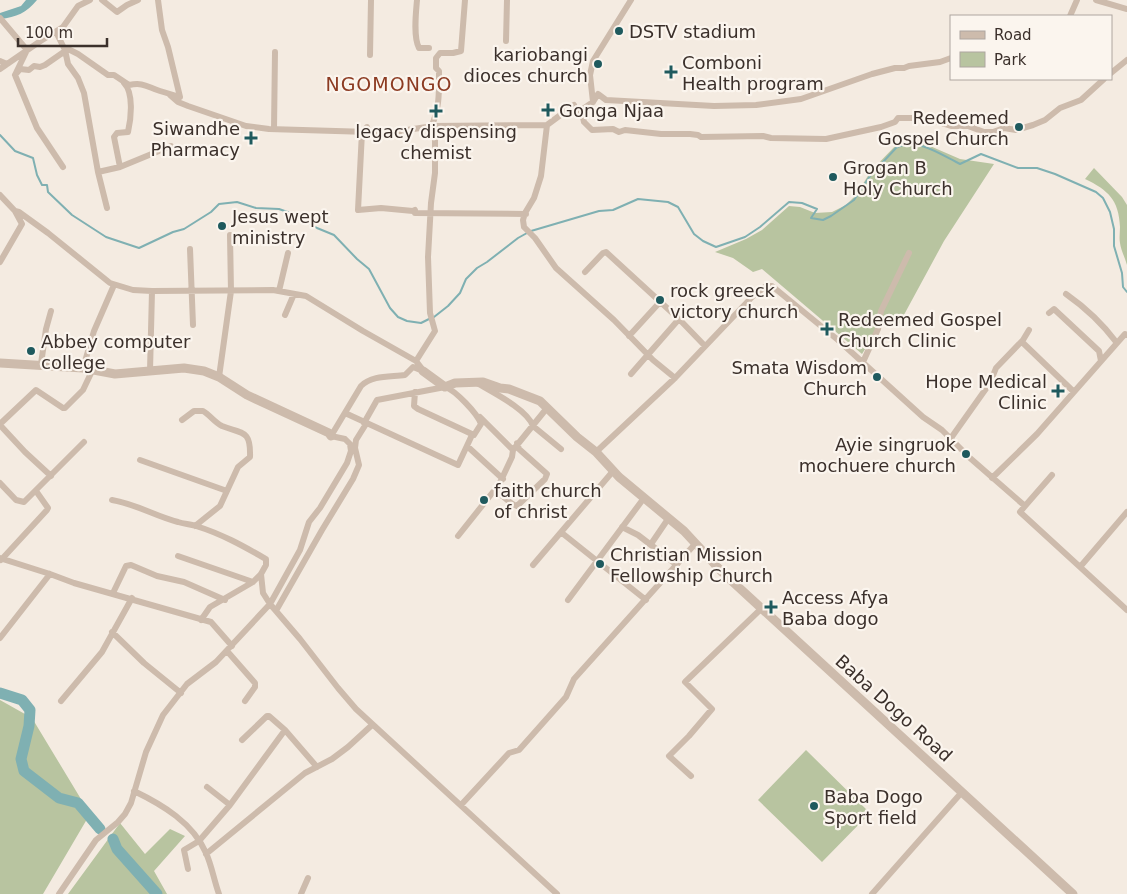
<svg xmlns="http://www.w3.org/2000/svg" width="1127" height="894" font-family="'DejaVu Sans',sans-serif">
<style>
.green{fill:#b8c4a0}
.water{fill:#7fb0b2}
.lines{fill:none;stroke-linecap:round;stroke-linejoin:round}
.stream{stroke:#7fb0b2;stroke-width:2}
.river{stroke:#7fb0b2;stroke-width:11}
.minor{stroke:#cdbbac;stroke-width:6}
.tertiary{stroke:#cdbbac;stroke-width:9}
.poi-dot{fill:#1f5a5e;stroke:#fbf5ee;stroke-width:2}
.labels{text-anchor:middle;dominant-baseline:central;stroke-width:4.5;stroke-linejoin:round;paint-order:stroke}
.poi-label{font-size:18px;fill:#3b302b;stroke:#fbf5ee;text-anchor:start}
.street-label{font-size:18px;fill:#3b302b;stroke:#fbf5ee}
.neighbourhood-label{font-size:19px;letter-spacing:1px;fill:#8c3b22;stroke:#fbf5ee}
</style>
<rect width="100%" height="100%" fill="#f4ebe1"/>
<path class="green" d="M913,141L930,146L960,159L994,164L944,241L899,324L885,317L862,354L762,269L753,272L733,258L715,252L746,239L762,230L789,206L800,207L815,213L832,212L846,205L856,195L871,171L899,142Z
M1094,168L1122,197L1127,205V265C1125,258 1121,250 1120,243C1119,238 1120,232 1120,227C1119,200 1108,190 1085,179Z
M0,700L32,718L90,814L43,894H0Z
M806,750L870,813L822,862L758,800Z
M120,823L145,854L170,829L185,836L154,871L167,894H68Z"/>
<path class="water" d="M26,0H37C26,13 17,17 0,19V13L21,6Z"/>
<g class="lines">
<path class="stream" d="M0,135L15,151L33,158L37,175L42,185H47L48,192L72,215L106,237L139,248L173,232L184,229L211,212L219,204L237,202L256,208L279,209L296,215L317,228L334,235L357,259L369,269L390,308L398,317L407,321L421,323L429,319
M531,231L599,211L613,210L638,199L668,202L678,207L694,234L703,241L716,247L745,237L760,227L789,202L802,203L817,209L811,218L823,220L831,216L854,200L870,176L896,148C916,136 943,156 960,164L981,154L1018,168H1037L1055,174L1096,192L1103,198L1110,212L1114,229V246L1122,273L1123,287L1127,292
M434,317L448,306L460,293L466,279L477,268L487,262L518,238L527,233"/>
<path class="river" d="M0,693L22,700L30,710L29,726L21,759L24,771L59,798L78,803L100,829
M113,839L117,849L157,894"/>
<path class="minor" d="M102,0L117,12L127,5L138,0
M158,0L162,30L168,47L180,97
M417,0C416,12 413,37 419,48H429
M1096,0L1127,9
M1070,16L1077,0
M0,18L27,50L15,75L20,69L29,70L34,66L40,67L45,65L68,49L78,54L108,75H114L129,85C144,82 147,87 160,91C167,93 173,95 180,97L170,95L178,102L188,106L246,126L269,129L369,132H394L433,126L547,125L574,105L577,113
M56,32L65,50L68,64L78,78L84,93L98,172L120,167L171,146
M506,41L507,0
M370,55L371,0
M0,61L7,64
M0,69L39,42L63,27L78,6L90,0
M1111,73L1127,60
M15,75L37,128L63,167
M593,102L590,75L593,61L631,0
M577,113H582L584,122L592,130L613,129L619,132L625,130L661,134H690L698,135L701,137L763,136L771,138L826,139L881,127L895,122L898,118H930L938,122L951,126H968L984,132H993L1004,128L1016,130L1033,125L1045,120L1060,108L1081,100L1104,79
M577,113L593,102L598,94L606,100L714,106L756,105L801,99L872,74L895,68H904L909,66L940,62L951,58
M547,125L541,176L534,198L525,213L523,220L524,227L535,238L556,268L614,320L653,360L675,378L596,452
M431,126C440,111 439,88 439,71L436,68V58L440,53H453L461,51L465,0
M274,129L275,52
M369,132L367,127L362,132L358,210L381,208L413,211L415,210V213L526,214
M120,167L114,137L117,133L128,132C131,119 134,93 124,83
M98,172L107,208
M0,195L15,211L19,212L48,233L110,283L133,290L152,291L273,290L306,296L363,331L416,361L423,370
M190,249L193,325
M0,262L22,224L15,211
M585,272L603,253L606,252L679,319L705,346
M279,291L288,253
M1066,294C1086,308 1102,323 1117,343
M1049,313L1054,309L1099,351L1101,361
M285,315L294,294
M629,336L660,302
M1022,342L1074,392
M416,361L435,331L430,313L428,257L431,203L435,173V140L433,126
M863,362L878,329L881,311L909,253
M41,364L46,329L51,311
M83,368L94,331L114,285
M150,371L152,291
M631,374L679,319
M219,377L231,291L230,235
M675,378L752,297L766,286H772L838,340L923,417L942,430L970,458L1025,506L1020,512L1127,610
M477,383C492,392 527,409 533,426L561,449
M415,392L414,406L418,409L474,435
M345,413L458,465L472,435H474L481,424C478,414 455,390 445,387L377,400L364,423
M480,417L513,450
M182,420L194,411H203C210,415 214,422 222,426C242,434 251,429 250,457L238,467L220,506L195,526
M0,424L36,390L63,408H65L83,390L93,369
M0,425L25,452L51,476
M951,438L990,383L996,368L1023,340L1029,330
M467,446L503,479
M140,460L227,491
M992,478L1037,434L1125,334L1127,335
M0,483L16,500L24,502L84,442
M496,491L512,457L513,450L547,408
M112,500C136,504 155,516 178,522C184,524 190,524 196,526C222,534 243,546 266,559V565L261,574L253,582L210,607L201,620
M1025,506L1052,475
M622,527L638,535L677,565
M562,533L646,600
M458,536L493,492C504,493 508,504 517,506L545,479L547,474L519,449L517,443
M651,544L668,519
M178,556L253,582
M0,558L50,574L74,583L211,622L232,646
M1,560L47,510L48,508L36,491
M533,565L614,470
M1080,567L1127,512
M261,574L263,593L270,604L300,639L338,688L356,709L557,894
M113,593L126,566L131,565L157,576L184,582L225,600
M568,600L644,498
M277,609L322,530L353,479L359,465L355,448L356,440L366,424
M112,632L144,663L181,693
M0,638L50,574
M227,651L255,683V687L245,701
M61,701L102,652L132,598
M242,740L267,716H269L285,730
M691,776L669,756L689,736L712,709L685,682L762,608
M207,787L230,805
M134,791C163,805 193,823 206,853C212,866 214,881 219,894
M461,805L509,753L519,750L566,697L574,679L695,544
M206,854L305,773L332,759L348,747L372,725
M188,869L184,850L199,841L230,805L285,730L317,767
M59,894L96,840L118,822L125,814L131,803L146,752L163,715L187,684L216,662L270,604L300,550L309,522L320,508L347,463L351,451L350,444L345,439L331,436L361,386C372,375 390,377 405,375L413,367L423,371
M301,894L308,878
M872,894L962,792"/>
<path class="tertiary" d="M0,363L83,368L115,374L184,368L204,371L219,377L247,395L329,433L331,436
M423,371L445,387L455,383L483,382L500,388L509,389L540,401L577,437L596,452L619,477L684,531L722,572L1073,894"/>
</g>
<g class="poi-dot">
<circle cx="619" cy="31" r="5"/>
<circle cx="598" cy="64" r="5"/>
<path d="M668.5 64.5h5v5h5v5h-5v5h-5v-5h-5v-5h5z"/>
<path d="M545.5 102.5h5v5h5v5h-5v5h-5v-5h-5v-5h5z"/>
<path d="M433.5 103.5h5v5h5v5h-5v5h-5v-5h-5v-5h5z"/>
<circle cx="1019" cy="127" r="5"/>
<path d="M248.5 130.5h5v5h5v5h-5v5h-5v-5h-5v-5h5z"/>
<circle cx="833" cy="177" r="5"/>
<circle cx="222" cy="226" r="5"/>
<circle cx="660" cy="300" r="5"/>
<path d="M824.5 321.5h5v5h5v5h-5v5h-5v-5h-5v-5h5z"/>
<circle cx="31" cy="351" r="5"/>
<circle cx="877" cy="377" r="5"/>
<path d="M1055.5 383.5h5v5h5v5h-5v5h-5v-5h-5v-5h5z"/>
<circle cx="966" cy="454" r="5"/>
<circle cx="484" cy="500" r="5"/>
<circle cx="600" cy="564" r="5"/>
<path d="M768.5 599.5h5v5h5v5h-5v5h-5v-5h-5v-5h5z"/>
<circle cx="814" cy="806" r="5"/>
</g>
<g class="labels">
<g class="poi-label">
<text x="629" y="31">DSTV stadium</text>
<text x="588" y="54" text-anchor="end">kariobangi<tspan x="588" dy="21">dioces church</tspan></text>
<text x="682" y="62">Comboni<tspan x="682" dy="21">Health program</tspan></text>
<text x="559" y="110">Gonga Njaa</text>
<text x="1009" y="117" text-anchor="end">Redeemed<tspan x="1009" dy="21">Gospel Church</tspan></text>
<text x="240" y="128" text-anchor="end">Siwandhe<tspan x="240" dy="21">Pharmacy</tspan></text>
<text x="436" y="131" text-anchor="middle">legacy dispensing<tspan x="436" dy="21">chemist</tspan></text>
<text x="843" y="167">Grogan B<tspan x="843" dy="21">Holy Church</tspan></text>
<text x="232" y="216">Jesus wept<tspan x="232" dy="21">ministry</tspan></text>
<text x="670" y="290">rock greeck<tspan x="670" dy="21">victory church</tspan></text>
<text x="838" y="319">Redeemed Gospel<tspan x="838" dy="21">Church Clinic</tspan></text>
<text x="41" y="341">Abbey computer<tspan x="41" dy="21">college</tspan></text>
<text x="867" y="367" text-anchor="end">Smata Wisdom<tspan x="867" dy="21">Church</tspan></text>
<text x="1047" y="381" text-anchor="end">Hope Medical<tspan x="1047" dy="21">Clinic</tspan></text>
<text x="956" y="444" text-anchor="end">Ayie singruok<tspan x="956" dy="21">mochuere church</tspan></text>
<text x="494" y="490">faith church<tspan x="494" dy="21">of christ</tspan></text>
<text x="610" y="554">Christian Mission<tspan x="610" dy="21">Fellowship Church</tspan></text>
<text x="782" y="597">Access Afya<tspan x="782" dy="21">Baba dogo</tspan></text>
<text x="824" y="796">Baba Dogo<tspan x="824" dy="21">Sport field</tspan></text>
</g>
<g class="street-label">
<text transform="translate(894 708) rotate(42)">Baba Dogo Road</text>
</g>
<g class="neighbourhood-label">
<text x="389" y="84">NGOMONGO</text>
</g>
</g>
<rect x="950" y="15" width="162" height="65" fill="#fbf5ee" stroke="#aea6a0"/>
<rect x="960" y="31" width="25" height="8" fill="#cdbbac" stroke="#aea6a0"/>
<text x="994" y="40" font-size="15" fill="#3b302b">Road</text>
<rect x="960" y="52" width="25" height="15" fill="#b8c4a0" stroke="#aea6a0"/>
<text x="994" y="65" font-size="15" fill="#3b302b">Park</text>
<path d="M18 38v8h89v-8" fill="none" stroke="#3b302b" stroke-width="2.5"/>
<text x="25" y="38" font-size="15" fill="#3b302b" stroke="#fbf5ee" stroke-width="4" paint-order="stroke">100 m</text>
</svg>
